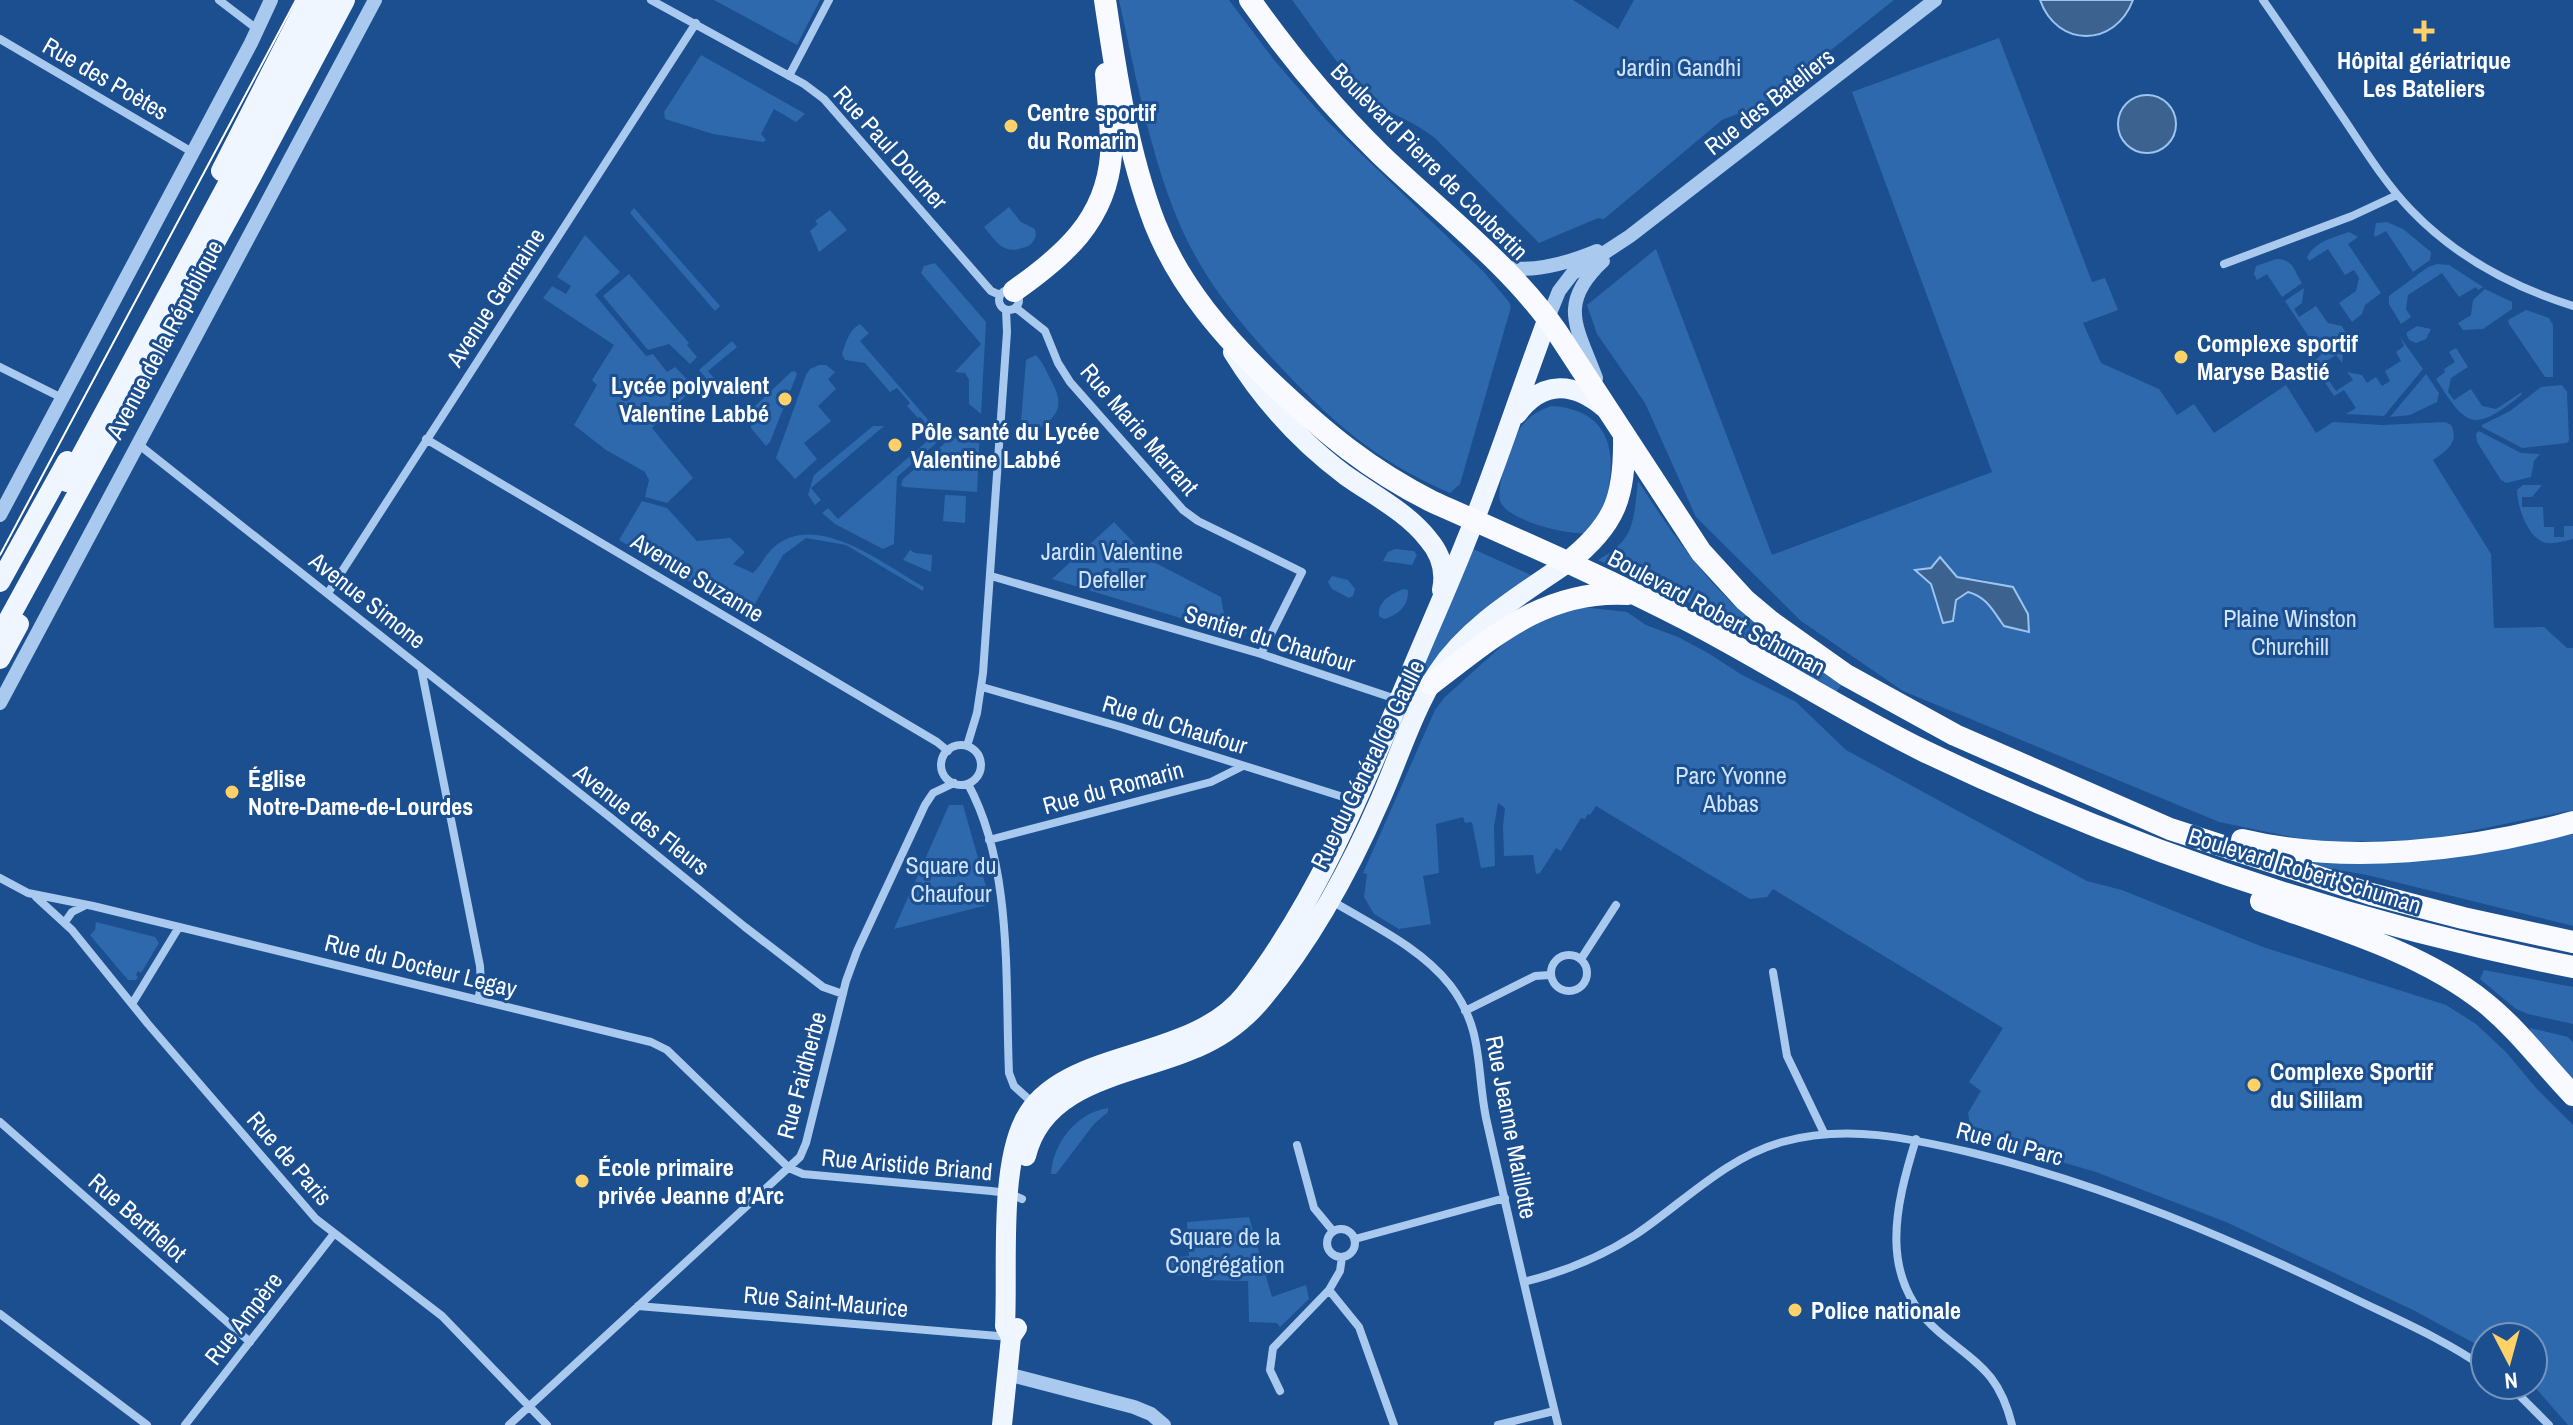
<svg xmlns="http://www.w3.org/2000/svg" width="2573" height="1425" font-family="'Archivo Narrow',sans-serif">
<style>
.green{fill:#2e69ad;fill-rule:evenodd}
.water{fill:#3c6290;stroke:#9cc4f0;stroke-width:2}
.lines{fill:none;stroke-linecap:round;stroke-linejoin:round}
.minor{stroke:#a9c9ee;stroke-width:8}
.tertiary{stroke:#a9c9ee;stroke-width:14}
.primary{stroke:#f0f6ff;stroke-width:20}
.trunk{stroke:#f8faff;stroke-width:22}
.tram{stroke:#fff;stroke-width:2}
.poi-dot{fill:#ffd166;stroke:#1b4f8f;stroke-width:3}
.labels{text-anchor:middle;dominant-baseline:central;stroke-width:6;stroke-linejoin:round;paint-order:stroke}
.poi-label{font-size:24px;font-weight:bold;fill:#fff;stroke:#1b4f8f;text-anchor:start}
.park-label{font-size:24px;fill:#cfe3fa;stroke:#1b4f8f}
.street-label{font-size:24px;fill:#fff;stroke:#1b4f8f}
</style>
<rect width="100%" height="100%" fill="#1b4f8f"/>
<path class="green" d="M714,0H820L797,45Z
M1119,0H1229L1274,60L1328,122L1484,272L1509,302L1511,307L1460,484L1450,493C1372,459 1329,419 1272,358C1233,315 1199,272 1177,218C1149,149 1135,72 1119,0Z
M1292,0H1573L1618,29L1634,0H1894L1763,104L1722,120L1604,219L1598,218L1539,243L1435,138C1416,122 1390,115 1371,99C1343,75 1315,30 1292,0Z
M1999,38L2092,282L2105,278L2118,310L2083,323L2101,363L2159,389L2177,415L2194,404L2214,433L2286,385L2316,433L2333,422L2382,425L2445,422L2451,425C2460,442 2446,451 2433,460L2491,554L2494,628L2544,627L2567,648H2573V810L2427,840L2316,842L2219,822L1903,691L1801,621L1696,517L1645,403L1597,334L1587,305L1656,249L1772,555L1992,472L1852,92ZM1957,577L1979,579L2013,587L2028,614L1992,607L1980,595L1968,592L1956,600L1936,605L1931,584Z
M701,55L802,112L805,114L796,122L774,109L761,134L766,140L763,142L713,134L665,119L664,112Z
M1009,207L1021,222L1035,229L1036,235C1033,244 1030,246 1022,248C1003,255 995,240 984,227Z
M634,208L720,306L715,311L630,213Z
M830,210L847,230L819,252L810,231L818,224L815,221Z
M2387,222L2403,229L2431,252L2430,260L2413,272L2386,231L2375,237L2374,234L2376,223Z
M2349,232L2358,237L2348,244L2381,293L2365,305L2362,314L2352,322L2339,303L2356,291L2359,278L2354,270L2345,275L2328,249L2309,261L2307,257C2316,241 2333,238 2349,232Z
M585,235L620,272L595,295L646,356L653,354L667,372L675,367L695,387L652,428L693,478L667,503L645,497L649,480L645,472L606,450L574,425L597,385L592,380L614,345L543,298L552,286L566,294L571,286L557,277Z
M2276,259C2294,259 2294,271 2302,283L2282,297L2267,274L2257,280L2254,274L2256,266Z
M935,263L986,322L981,414L969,404V380L965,373L955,372L981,344L921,273L924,266Z
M2437,264L2449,265L2483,287L2478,290L2476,287L2459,297L2442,273L2408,295L2406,309L2411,317L2401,324L2389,304V296L2428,267Z
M629,274L689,343L687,345L697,357L690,364L669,344L648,350L603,296Z
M2304,288L2302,303L2294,309L2299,317L2316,306L2328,323L2342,326L2347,335L2339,340L2344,348L2342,363L2336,355L2319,366L2336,391L2353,380L2347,372L2362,375L2367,383L2376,377L2382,386L2390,381L2385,371L2401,361L2396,352L2404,346L2400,337L2423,369L2384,416L2346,414L2356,408L2344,390L2334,396L2312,363L2321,355L2285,301Z
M2485,289L2512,302V309L2483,329L2463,330L2458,323L2471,315L2473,300Z
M2526,310L2549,318L2553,325V377H2545L2509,324L2508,320Z
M860,324L869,333L860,341L943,437L897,477L894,544L883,549L835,524L822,513L828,508L838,519L933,436L922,423L924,421L920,417L918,418L907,406L910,403L897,388L890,392L865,363L845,360L842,354C846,342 849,330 860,324Z
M2417,326L2431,329L2426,339L2416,343L2409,340L2406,333Z
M732,341L737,347L708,371L719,384L714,388L699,370Z
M2456,348L2468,367L2451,378L2448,392L2454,400L2471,389L2482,406L2496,409L2522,392L2521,395C2473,434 2466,426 2436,379L2445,372L2444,369L2455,362L2449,352Z
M1036,355C1043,362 1047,373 1052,382C1068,413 1052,418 1029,437H1022L1020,434L1026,360Z
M819,365H826L835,372L828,379L836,389L818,406L831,421L804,443L817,459L795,479L776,458L806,375L810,369Z
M791,372L795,371L797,374L770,442L766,446L751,428L752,412L755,406Z
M2426,374L2439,393L2437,402L2410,415L2390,417Z
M2562,385L2567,392L2569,440L2567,443L2522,448L2482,427V425L2510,411L2541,387Z
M1551,406C1593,408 1615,432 1610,476C1609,486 1608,498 1604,507C1600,516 1592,525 1586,533C1568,535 1510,521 1501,503C1494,492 1512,438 1521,427C1529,416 1538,411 1551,406Z
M873,426H884L811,488L821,500L815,505L808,495L814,475Z
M970,431H980L977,492L904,487L901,485L903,479L951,438L963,437Z
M2479,431L2521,453L2540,454L2534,461L2531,477L2506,483L2501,480L2477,442L2476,434Z
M1638,481C1664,521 1690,560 1724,595C1758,630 1802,657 1842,684L1835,694L1688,602L1598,560C1636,539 1633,521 1638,481Z
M2523,485H2542L2532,497H2522V507H2543L2544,527H2554V537H2564V526H2573V539C2564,541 2549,546 2541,541C2526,533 2517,505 2517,490Z
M945,495L966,496L965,523L943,521Z
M642,501L667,508L697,541L730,538L745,552L733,564L753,573C760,566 765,556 772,549C815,508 884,565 924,587L923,591L846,545L806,538L783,555L748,616L619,540Z
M1114,522L1150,560L1221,597C1224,618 1226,623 1247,632L1243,637L1052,579Z
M1471,548L1531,575L1398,732L1408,694Z
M1395,549L1414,551L1417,555L1412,565L1383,561L1388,552Z
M910,550L915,553L932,555L931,572L903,560Z
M1332,576L1348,580L1355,589L1353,596L1349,598L1332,589L1328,582Z
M1403,589L1408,590C1409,605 1399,615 1384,619L1379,616C1377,602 1391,594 1403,589Z
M1582,607L1627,612L1646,625L1678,637L1708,653L1742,675L1796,702L1846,750L2087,881L2122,890L2263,947L2446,1005L2476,1024L2506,1052L2536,1088L2573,1125V1425H2568L2533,1385V1337H2485V1349L2413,1310L2226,1222L2096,1172L1972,1136L1968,1113L1981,1091L1969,1082L2003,1028L1773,889L1767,897L1750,899L1596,806L1590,815L1588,814L1585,819L1581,818L1561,851L1556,848L1540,873L1536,874L1533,855L1504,856L1503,826L1505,808L1498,803L1494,827L1495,866L1481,868L1472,822L1465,823L1463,817L1436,824L1439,873L1423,876L1431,924L1399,929L1374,914L1364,897L1367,874L1363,873L1435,710L1445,697L1516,633L1532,621Z
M949,805H963L991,904L894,929Z
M2573,831V926L2367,875L2321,867L2285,857Z
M96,922L155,937L159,943L141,973L138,971L136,975L138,977L136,980H128L90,935L95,930Z
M2484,970L2573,987V1024L2528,1014L2516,1009L2480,979Z
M2530,1028L2568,1037L2573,1042V1085L2529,1034Z
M1108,1108V1112L1094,1124L1056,1174H1051C1053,1143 1076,1113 1108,1108Z
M1249,1217L1272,1297L1306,1285L1309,1299L1280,1327L1277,1323L1249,1322L1248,1281L1202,1280L1201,1276L1170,1275L1168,1258L1189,1256L1187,1222Z"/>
<path class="water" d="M2040,0H2133C2115,48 2057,48 2040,0Z
M2118 124a29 29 0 1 1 58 0a29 29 0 1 1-58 0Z
M1940,557L1957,577L2013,587L2028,614L2029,632L2004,626C1993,611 1987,597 1968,592L1956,600L1953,621L1943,623L1931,584L1915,570L1931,568Z"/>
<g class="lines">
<path class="minor" d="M219,0L257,29
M651,0L804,84L824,99L991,291L1000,295
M2263,0C2291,40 2318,81 2346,122C2366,152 2386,184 2411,210C2455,256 2513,287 2573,306
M0,39L192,152
M789,76L829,0
M2224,264L2352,216L2397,195
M999 300a10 10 0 1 1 20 0a10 10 0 1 1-20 0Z
M1016,308L1045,331L1058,363L1070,382L1183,510L1198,521L1302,572L1261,654
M0,367L62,398
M426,439L937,742L948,751
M138,444L611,818L745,927L823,987L843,994
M991,576L1261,654L1399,700
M328,593L696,23
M421,668L480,966L481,986L478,1000
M982,687L1121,727L1356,801
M941 765a20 20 0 1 1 40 0a20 20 0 1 1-40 0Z
M967,746L977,713L983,673L1007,332L1006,310
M968,784C1013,867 1005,980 1009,1073L1014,1086L1034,1104
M989,840L1211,782L1243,766
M0,878L28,893L93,906L651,1042L667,1050L789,1168L803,1174L991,1191L1008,1193L1022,1199
M36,897L72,930L148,1024L316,1219L442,1316L547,1425
M1332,901C1372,925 1421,948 1450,985C1484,1029 1476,1068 1486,1118C1509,1220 1533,1323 1558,1425
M65,922L72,912L86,905
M1551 973a18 18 0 1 1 36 0a18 18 0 1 1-36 0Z
M1581,959L1616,905
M1773,972L1787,1056L1824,1133
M132,1004L179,927
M1465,1011L1535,976L1550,975
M0,1122L250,1342
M1916,1139C1895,1207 1877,1279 1939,1332C1977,1364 1999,1372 2012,1425
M1297,1145L1314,1208L1333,1231
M1327 1243a14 14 0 1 1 28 0a14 14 0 1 1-28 0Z
M1355,1239L1505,1198
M1524,1282C1563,1272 1601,1257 1635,1235C1683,1203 1725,1158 1782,1142C1847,1124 1909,1138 1973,1153C2105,1185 2229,1238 2351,1297C2396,1319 2444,1339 2485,1368
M1329,1290L1359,1327L1394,1425
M638,1306L1010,1337
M0,1314L147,1425
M2509,1385L2549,1425
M1280,1391L1270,1370L1273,1348L1329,1290L1340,1271L1342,1257
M185,1425L333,1235
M509,1425L800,1157L806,1143L846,981L857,951L925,805L933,793L954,783
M1498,1425L1554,1411"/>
<path class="tertiary" d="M1500,266C1531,274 1568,263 1597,251
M1548,318L1559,291L1572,274L1630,236L1935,0
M1596,378C1577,327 1557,304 1603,261
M0,515L251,43L271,0
M0,703L375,0
M1007,1374L1134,1407L1151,1414L1164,1425"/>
<path class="primary" d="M221,171L308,0
M1233,352C1262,399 1301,442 1345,475C1373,495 1407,512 1428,539C1441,554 1446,571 1442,590
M1517,414C1543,379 1575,382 1606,409
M67,482L327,0
M0,582L67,461
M0,635L251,177L345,0
M0,659L19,624
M1026,1156C1044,1079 1136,1075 1196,1048C1222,1037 1245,1020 1263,998C1312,939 1350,869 1380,800C1397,762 1415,706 1438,672C1469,625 1521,595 1567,563
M1011,1337L1005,1326C1008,1269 999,1171 1024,1121C1060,1047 1192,1063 1245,994C1314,905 1358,801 1400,698C1421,646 1445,594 1466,541C1496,468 1520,392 1548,318
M1002,1425L1011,1337L1017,1328"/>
<path class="trunk" d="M1105,0C1116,75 1128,154 1155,224C1180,287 1225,338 1273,384C1325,433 1369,470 1433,502C1518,540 1604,577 1687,620C1768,662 1844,712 1926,752C2132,850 2349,923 2573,967
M1250,0C1289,55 1332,107 1380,154C1437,209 1513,267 1557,332L1701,552L1745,600L1770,621L1846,675L1955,735L2170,829L2371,894L2463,918L2573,942
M1014,291C1064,256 1106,220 1111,155C1112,128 1108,101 1106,74
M1567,563C1615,525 1625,498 1624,437
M1431,684C1493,637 1545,589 1628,594
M2242,840C2346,865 2471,851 2573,822
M2261,901C2336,928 2421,952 2484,1002C2518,1029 2543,1064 2573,1095"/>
<path class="tram" d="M0,555L296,0"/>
</g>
<g class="poi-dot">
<path d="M2420 19h8v8h8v8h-8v8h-8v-8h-8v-8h8z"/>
<circle cx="1011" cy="126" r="8"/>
<circle cx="2181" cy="357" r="8"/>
<circle cx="785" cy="399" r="8"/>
<circle cx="895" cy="445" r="8"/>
<circle cx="232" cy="792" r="8"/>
<circle cx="2254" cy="1085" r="8"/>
<circle cx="582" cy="1181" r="8"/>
<circle cx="1795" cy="1310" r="8"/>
</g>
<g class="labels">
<g class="poi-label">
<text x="2424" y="60" text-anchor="middle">Hôpital gériatrique<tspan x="2424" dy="28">Les Bateliers</tspan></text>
<text x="1027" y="112">Centre sportif<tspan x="1027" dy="28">du Romarin</tspan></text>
<text x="2197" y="343">Complexe sportif<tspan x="2197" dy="28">Maryse Bastié</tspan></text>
<text x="769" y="385" text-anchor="end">Lycée polyvalent<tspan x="769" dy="28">Valentine Labbé</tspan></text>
<text x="911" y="431">Pôle santé du Lycée<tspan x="911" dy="28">Valentine Labbé</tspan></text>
<text x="248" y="778">Église<tspan x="248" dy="28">Notre-Dame-de-Lourdes</tspan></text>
<text x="2270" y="1071">Complexe Sportif<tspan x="2270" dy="28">du Sililam</tspan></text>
<text x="598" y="1167">École primaire<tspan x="598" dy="28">privée Jeanne d'Arc</tspan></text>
<text x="1811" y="1310">Police nationale</text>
</g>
<g class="park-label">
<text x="1679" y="67">Jardin Gandhi</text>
<text x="1112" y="551">Jardin Valentine<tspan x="1112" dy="28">Defeller</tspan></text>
<text x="2290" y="618">Plaine Winston<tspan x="2290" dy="28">Churchill</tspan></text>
<text x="1731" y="775">Parc Yvonne<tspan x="1731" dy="28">Abbas</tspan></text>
<text x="951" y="865">Square du<tspan x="951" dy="28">Chaufour</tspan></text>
<text x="1225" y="1236">Square de la<tspan x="1225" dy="28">Congrégation</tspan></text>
</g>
<g class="street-label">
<text transform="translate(106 78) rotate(30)">Rue des Poètes</text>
<text transform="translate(1769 101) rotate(-38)">Rue des Bateliers</text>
<text transform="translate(891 147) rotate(48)">Rue Paul Doumer</text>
<text transform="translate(1430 161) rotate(45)">Boulevard Pierre de Coubertin</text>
<text transform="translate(495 297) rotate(-57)">Avenue Germaine</text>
<text transform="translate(164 339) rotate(-62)">Avenue de la République</text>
<text transform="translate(1140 429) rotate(49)">Rue Marie Marrant</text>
<text transform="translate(698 577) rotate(31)">Avenue Suzanne</text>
<text transform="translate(368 600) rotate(38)">Avenue Simone</text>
<text transform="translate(1717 612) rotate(28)">Boulevard Robert Schuman</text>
<text transform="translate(1270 638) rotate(17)">Sentier du Chaufour</text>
<text transform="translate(1175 724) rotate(17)">Rue du Chaufour</text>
<text transform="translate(1367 764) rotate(-64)">Rue du Général de Gaulle</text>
<text transform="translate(1113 787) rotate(-15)">Rue du Romarin</text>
<text transform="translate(642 819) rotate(38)">Avenue des Fleurs</text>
<text transform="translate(2305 870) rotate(17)">Boulevard Robert Schuman</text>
<text transform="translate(421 965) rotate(14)">Rue du Docteur Legay</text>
<text transform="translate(801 1075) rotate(-75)">Rue Faidherbe</text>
<text transform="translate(1512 1127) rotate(79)">Rue Jeanne Maillotte</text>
<text transform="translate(2010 1143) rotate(15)">Rue du Parc</text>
<text transform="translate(290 1158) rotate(49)">Rue de Paris</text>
<text transform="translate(907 1164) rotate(5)">Rue Aristide Briand</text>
<text transform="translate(138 1217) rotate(41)">Rue Berthelot</text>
<text transform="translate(826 1301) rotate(5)">Rue Saint-Maurice</text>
<text transform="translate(243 1318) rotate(-52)">Rue Ampère</text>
</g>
</g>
<g transform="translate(2509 1361) rotate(174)"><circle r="38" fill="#1b4f8f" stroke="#7695bc" stroke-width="2"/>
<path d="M0-6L14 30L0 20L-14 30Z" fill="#ffd166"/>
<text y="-12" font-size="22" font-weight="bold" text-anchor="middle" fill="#ffffff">N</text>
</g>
</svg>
